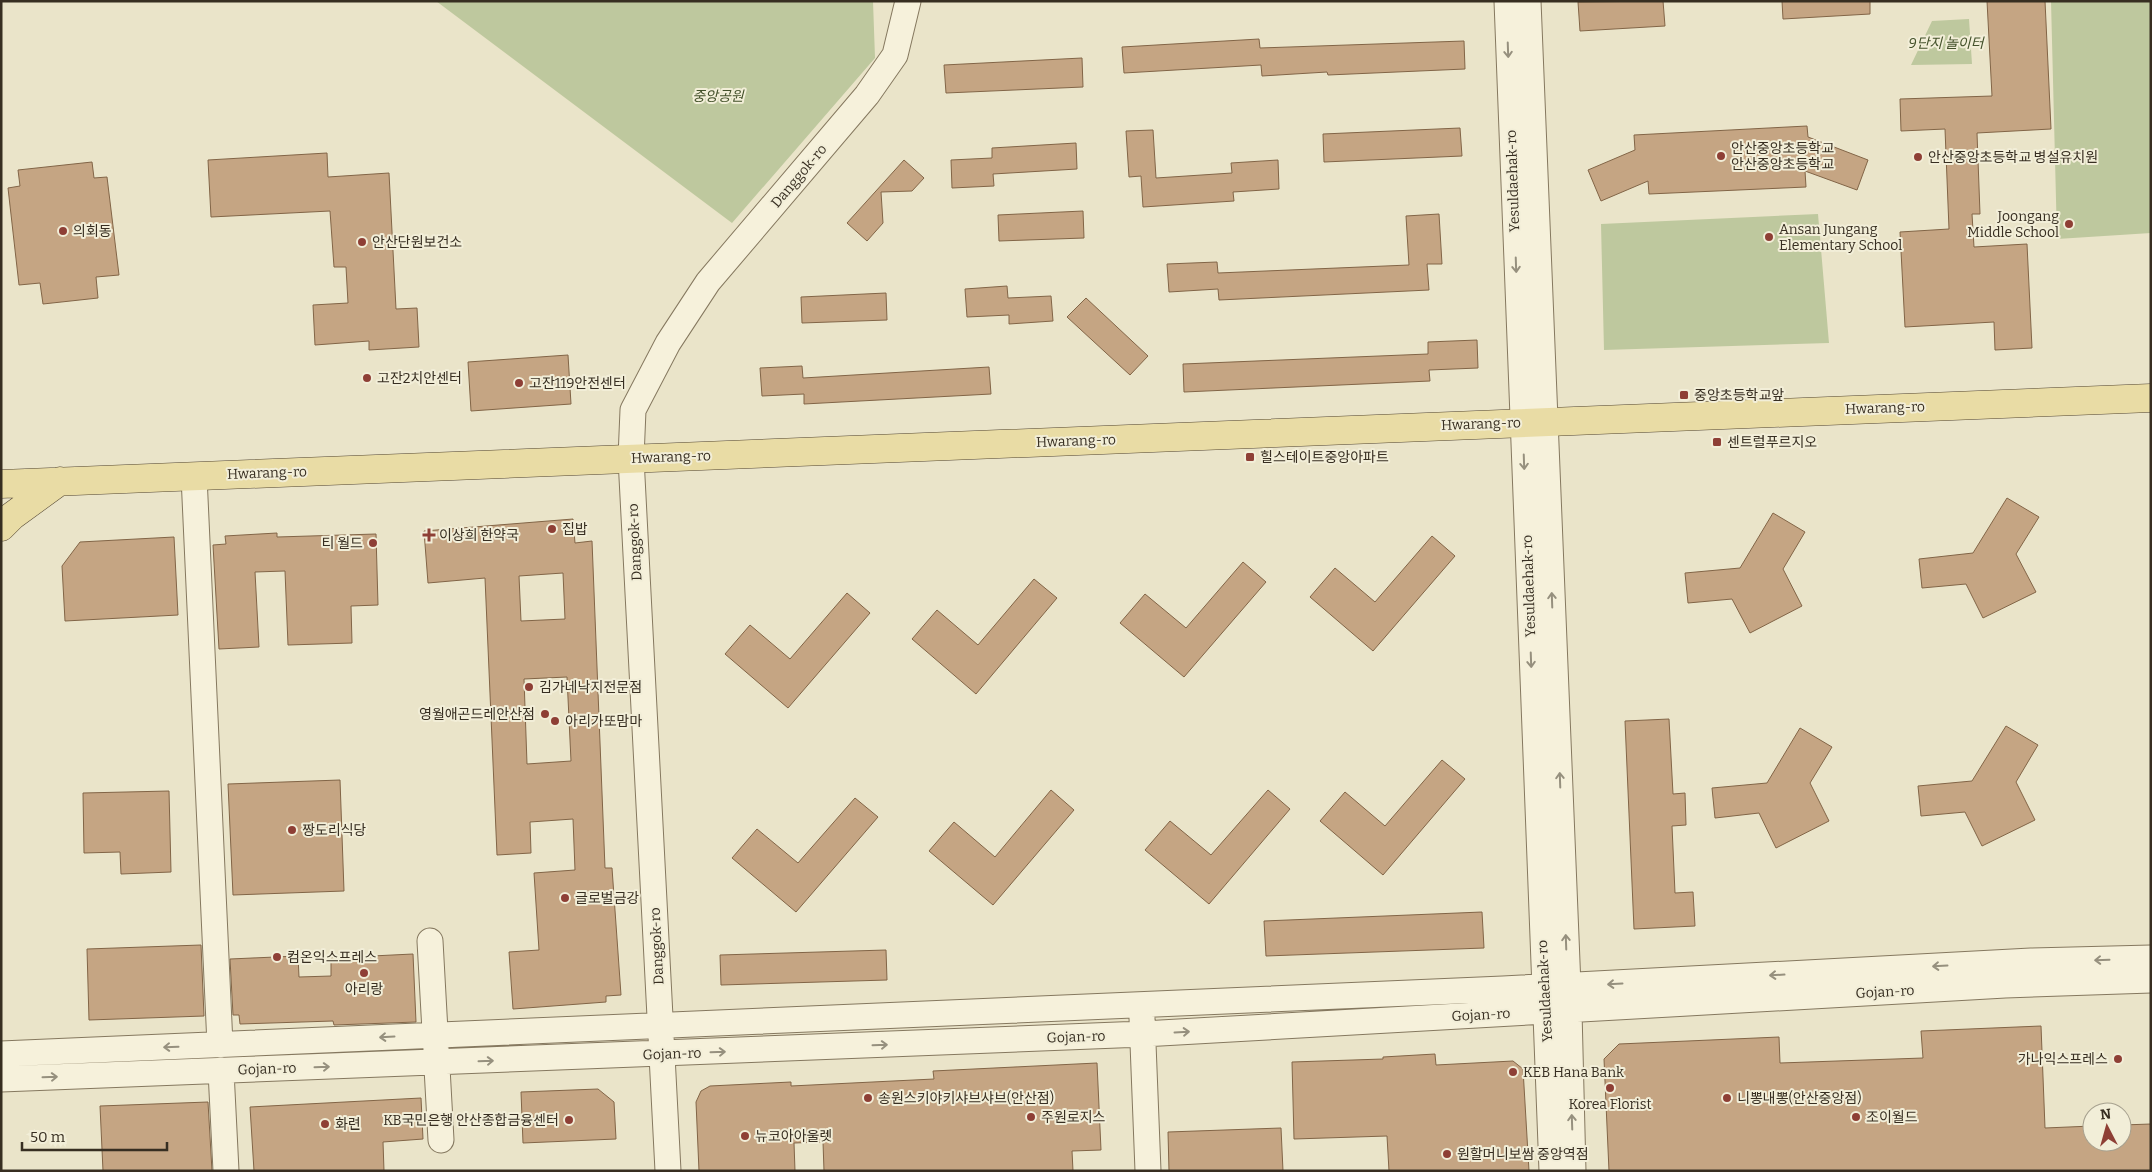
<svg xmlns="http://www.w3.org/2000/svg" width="2152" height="1172" font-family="Bitter,'Noto Sans KR',serif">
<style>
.green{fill:#bec89e}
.building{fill:#c5a583;stroke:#826547;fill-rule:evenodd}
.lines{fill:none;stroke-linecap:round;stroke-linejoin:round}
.minor-casing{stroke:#85785f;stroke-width:27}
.major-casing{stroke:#534633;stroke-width:29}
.minor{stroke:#f6f1db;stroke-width:25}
.major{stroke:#e9dca5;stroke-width:28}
.oneway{stroke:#96907e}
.poi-dot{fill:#8e3f35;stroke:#f2eed8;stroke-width:2}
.labels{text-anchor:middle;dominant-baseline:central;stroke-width:4;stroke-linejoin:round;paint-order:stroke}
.park-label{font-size:14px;font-style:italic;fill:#43512a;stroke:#f2eed8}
.poi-label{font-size:14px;fill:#372e21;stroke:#f2eed8;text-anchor:start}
.street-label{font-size:14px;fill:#372e21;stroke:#f2eed8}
</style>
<rect width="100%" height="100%" fill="#eae4c9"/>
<path class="green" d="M436,1H873L875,58L732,223Z
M2051,1H2151V233L2057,239Z
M1969,19L1972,64L1911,65L1932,21Z
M1818,214L1829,343L1604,350L1601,224Z"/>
<path class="building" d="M1663,1L1665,26L1580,31L1578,2Z
M1782,1H1870V14L1783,19Z
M1987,1H2045L2051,129L1977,133L1980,214H1972L1974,247L2027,244L2032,348L1995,350L1994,322L1905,327L1900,232L1949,229L1945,129L1901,131L1900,99L1992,96Z
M1259,39L1260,48L1464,41L1465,69L1328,75L1327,72L1262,76L1261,65L1124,73L1122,47Z
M1082,58L1083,87L946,93L944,65Z
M1807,126L1808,137L1868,160L1857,190L1805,171L1806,187L1649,194L1648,181L1601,201L1588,170L1635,150L1634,135Z
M1460,128L1462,156L1324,162L1323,134Z
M1153,130L1156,178L1232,173L1231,163L1278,160L1279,189L1233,192L1234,201L1143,207L1141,176L1129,177L1126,131Z
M1076,143L1077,169L993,174L994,186L952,188L951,160L992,158V148Z
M327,153L328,177L389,173L396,309L417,308L419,347L369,350V341L315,345L313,305L348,303L346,267H334L330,211L211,217L208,160Z
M904,160L924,178L912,191L881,192L883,223L867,241L847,223Z
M92,162L94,178L107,177L119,275L96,277L98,298L43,304L40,283L19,285L8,188L20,186L18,170Z
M1083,211L1084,238L999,241L998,215Z
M1439,214L1442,264H1427L1429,290L1219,300L1218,289L1169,292L1167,264L1217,262L1218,273L1409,265L1406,216Z
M1007,286L1008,298L1051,296L1053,321L1009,324V315L967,317L965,289Z
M886,293L887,320L802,323L801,297Z
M1086,298L1148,356L1130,375L1067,317Z
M1477,340L1478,368L1429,370L1430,381L1184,392L1183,364L1428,354V342Z
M568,355L571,404L471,411L468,362Z
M802,366L803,378L989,367L991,394L804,404V394L762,396L760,368Z
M2007,498L2039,517L2016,554L2036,592L1983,618L1966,584L1922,588L1919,559L1973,553Z
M1773,513L1805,532L1783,569L1802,606L1750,633L1732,599L1688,603L1685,573L1740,568Z
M573,519L575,543L592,541L605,868H612L621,995L606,996V1002L513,1009L509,952L539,950L534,873L575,870L573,819L530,822L531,853L497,855L485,578L428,583L424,531ZM563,573L565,619L521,621L519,576ZM567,677L571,761L527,764L524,679Z
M277,533V537L376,534L378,605L351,606L352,643L288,645L285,571L255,572L259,647L219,649L213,545L226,544L225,536Z
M1432,536L1455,556L1373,651L1310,597L1335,568L1375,602Z
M174,537L178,615L65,621L62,566L80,542Z
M1243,562L1266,582L1184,677L1120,623L1145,594L1186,628Z
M1034,579L1057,598L976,694L912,639L937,610L978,645Z
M847,593L870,613L788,708L725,654L750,625L790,659Z
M1669,719L1673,794L1685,793L1686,825L1672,826L1675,893L1693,892L1695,926L1634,929L1625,721Z
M2006,726L2038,745L2016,782L2035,820L1982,846L1965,812L1921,816L1918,786L1972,781Z
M1800,728L1832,747L1810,783L1829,821L1776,848L1759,813L1715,818L1712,788L1767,783Z
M1442,760L1465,779L1383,875L1320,821L1345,792L1385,826Z
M340,780L344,891L233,895L228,784Z
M1051,790L1074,810L993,905L929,851L954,822L995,857Z
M1268,790L1290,809L1209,904L1145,850L1170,821L1211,855Z
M169,791L171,872L121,874L120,852L84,853L83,793Z
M855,798L878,817L796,912L732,858L757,829L798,863Z
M1482,912L1484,948L1266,956L1264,921Z
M201,945L204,1016L89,1020L87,949Z
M886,950L887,980L721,985L720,955Z
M413,954L416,1022L334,1025L333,1021L240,1024L239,1015H233L230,959L298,956L299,977L331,976V958Z
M2041,1026L2045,1128L2092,1126V1142H2122V1125L2151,1124V1171H1609L1604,1059L1619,1044L1779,1037L1780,1063L1923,1058L1921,1031Z
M1435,1054L1436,1065L1513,1061L1523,1069L1529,1171H1389L1387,1136L1294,1139L1292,1062L1383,1059V1057Z
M1097,1063L1101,1150L1072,1151L1073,1171H824L823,1142L794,1143L795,1171H699L696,1102L701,1091L710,1086L791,1082V1086L934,1079L933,1071Z
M598,1089L614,1102L616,1139L523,1143L521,1092Z
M421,1098L423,1139L383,1142L384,1171H254L250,1107Z
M208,1102L212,1171H103L100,1106Z
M1281,1128L1283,1171H1169L1168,1132Z"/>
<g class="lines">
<g class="minor-casing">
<path id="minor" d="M1507,1L1552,1171
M1528,1L1569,1011L1573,1171
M194,476L220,1045
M430,941L441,1140
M1142,1018L1148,1171
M1,1054L1503,989L2031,961L2151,958
M221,1071L226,1171
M1,1079L1143,1034L2005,985L2151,980
M668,1171L631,458L633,410L668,343L708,282L867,95L895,55L908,1"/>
</g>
<g class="major-casing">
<path id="major" d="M1,484L2151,398
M1,527L12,516L60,481"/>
</g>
<use href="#minor" class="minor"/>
<use href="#major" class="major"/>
</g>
<defs><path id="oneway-shaft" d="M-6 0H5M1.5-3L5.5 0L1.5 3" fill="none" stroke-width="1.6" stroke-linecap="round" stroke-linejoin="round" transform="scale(1.25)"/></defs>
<g class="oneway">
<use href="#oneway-shaft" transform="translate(1508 50) rotate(88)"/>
<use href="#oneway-shaft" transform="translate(1516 265) rotate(88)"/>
<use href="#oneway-shaft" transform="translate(1524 462) rotate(88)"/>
<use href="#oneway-shaft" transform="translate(1552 600) rotate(-92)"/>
<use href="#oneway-shaft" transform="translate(1531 660) rotate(88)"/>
<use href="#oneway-shaft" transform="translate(1560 780) rotate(-92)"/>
<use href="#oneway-shaft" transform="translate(1566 942) rotate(-92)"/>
<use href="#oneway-shaft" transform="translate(2102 960) rotate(178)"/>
<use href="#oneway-shaft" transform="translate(1940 966) rotate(177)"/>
<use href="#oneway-shaft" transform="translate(1777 975) rotate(177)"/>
<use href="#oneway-shaft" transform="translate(1615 984) rotate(177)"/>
<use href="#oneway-shaft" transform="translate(1182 1032) rotate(-3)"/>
<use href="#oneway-shaft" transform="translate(387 1037) rotate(177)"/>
<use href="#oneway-shaft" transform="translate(880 1045) rotate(-2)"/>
<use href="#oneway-shaft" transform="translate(171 1047) rotate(178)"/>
<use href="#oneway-shaft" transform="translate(718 1052) rotate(-2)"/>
<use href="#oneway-shaft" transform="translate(486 1061) rotate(-2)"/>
<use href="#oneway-shaft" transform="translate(322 1067) rotate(-2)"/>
<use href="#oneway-shaft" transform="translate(50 1077) rotate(-2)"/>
<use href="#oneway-shaft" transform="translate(1572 1122) rotate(-92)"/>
</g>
<g class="poi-dot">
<circle cx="1721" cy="156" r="5"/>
<circle cx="1918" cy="157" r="5"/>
<circle cx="2069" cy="224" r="5"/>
<circle cx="63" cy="231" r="5"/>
<circle cx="1769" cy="237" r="5"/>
<circle cx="362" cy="242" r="5"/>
<circle cx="367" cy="378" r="5"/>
<circle cx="519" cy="383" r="5"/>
<rect x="1679" y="390" width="10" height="10" rx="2.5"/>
<rect x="1712" y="437" width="10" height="10" rx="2.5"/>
<rect x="1245" y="452" width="10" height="10" rx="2.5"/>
<circle cx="552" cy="529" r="5"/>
<path d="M426.5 527.5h5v5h5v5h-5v5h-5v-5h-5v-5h5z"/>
<circle cx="373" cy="543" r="5"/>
<circle cx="529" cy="687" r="5"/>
<circle cx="545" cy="714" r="5"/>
<circle cx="555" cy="721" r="5"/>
<circle cx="292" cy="830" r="5"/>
<circle cx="565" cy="898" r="5"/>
<circle cx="277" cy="957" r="5"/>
<circle cx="364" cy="973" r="5"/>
<circle cx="2118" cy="1059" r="5"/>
<circle cx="1513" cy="1072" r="5"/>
<circle cx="1610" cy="1088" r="5"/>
<circle cx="868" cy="1098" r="5"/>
<circle cx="1727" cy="1098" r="5"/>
<circle cx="1031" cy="1117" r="5"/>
<circle cx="1856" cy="1117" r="5"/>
<circle cx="569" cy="1120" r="5"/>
<circle cx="325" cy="1124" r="5"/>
<circle cx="745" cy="1136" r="5"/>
<circle cx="1447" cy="1154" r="5"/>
</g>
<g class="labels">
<g class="park-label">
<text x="1946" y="43">9단지 놀이터</text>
<text x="718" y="96">중앙공원</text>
</g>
<g class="poi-label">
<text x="1731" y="148">안산중앙초등학교<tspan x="1731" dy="16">안산중앙초등학교</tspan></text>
<text x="1928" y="157">안산중앙초등학교 병설유치원</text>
<text x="2059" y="216" text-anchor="end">Joongang<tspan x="2059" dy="16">Middle School</tspan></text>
<text x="1779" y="229">Ansan Jungang<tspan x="1779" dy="16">Elementary School</tspan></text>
<text x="73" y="231">의회동</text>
<text x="372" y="242">안산단원보건소</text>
<text x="377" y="378">고잔2치안센터</text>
<text x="529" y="383">고잔119안전센터</text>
<text x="1694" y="395">중앙초등학교앞</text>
<text x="1727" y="442">센트럴푸르지오</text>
<text x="1260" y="457">힐스테이트중앙아파트</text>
<text x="562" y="529">집밥</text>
<text x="439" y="535">이상희 한약국</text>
<text x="363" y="543" text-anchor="end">티 월드</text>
<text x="539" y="687">김가네낙지전문점</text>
<text x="535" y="714" text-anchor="end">영월애곤드레안산점</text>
<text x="565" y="721">아리가또맘마</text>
<text x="302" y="830">짱도리식당</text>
<text x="575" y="898">글로벌금강</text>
<text x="287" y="957">컴온익스프레스</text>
<text x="364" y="989" text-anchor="middle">아리랑</text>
<text x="2108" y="1059" text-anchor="end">가나익스프레스</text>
<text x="1523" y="1072">KEB Hana Bank</text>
<text x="878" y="1098">송원스키야키샤브샤브(안산점)</text>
<text x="1737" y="1098">니뽕내뽕(안산중앙점)</text>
<text x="1610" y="1104" text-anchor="middle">Korea Florist</text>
<text x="1041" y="1117">주원로지스</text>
<text x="1866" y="1117">조이월드</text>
<text x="559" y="1120" text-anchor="end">KB국민은행 안산종합금융센터</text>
<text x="335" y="1124">화련</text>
<text x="755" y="1136">뉴코아아울렛</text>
<text x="1457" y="1154">원할머니보쌈 중앙역점</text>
</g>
<g class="street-label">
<text transform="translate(799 176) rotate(-50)">Danggok-ro</text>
<text transform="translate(1513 181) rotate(-92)">Yesuldaehak-ro</text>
<text transform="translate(1885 408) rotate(-2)">Hwarang-ro</text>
<text transform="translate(1481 424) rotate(-2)">Hwarang-ro</text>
<text transform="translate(1076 441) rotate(-2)">Hwarang-ro</text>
<text transform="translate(671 457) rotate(-2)">Hwarang-ro</text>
<text transform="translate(267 473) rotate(-2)">Hwarang-ro</text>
<text transform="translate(635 542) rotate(-93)">Danggok-ro</text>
<text transform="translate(1529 586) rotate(-92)">Yesuldaehak-ro</text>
<text transform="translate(657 946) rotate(-93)">Danggok-ro</text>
<text transform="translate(1545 991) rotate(-93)">Yesuldaehak-ro</text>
<text transform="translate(1885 992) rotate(-3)">Gojan-ro</text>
<text transform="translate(1481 1015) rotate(-3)">Gojan-ro</text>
<text transform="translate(1076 1037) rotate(-2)">Gojan-ro</text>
<text transform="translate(672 1054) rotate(-2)">Gojan-ro</text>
<text transform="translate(267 1069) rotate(-2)">Gojan-ro</text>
</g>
</g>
<rect width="2152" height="1172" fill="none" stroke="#372e21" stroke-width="5"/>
<g transform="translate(2107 1127) rotate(354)"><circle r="24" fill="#f2eed8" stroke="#a7a18f"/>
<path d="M0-4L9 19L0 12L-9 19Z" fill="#8e3f35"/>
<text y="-8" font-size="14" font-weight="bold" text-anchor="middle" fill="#372e21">N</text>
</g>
<path d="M22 1142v8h145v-8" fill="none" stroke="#372e21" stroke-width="2.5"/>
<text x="30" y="1142" font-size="15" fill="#372e21" stroke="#f2eed8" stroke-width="4" paint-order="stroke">50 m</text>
</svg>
